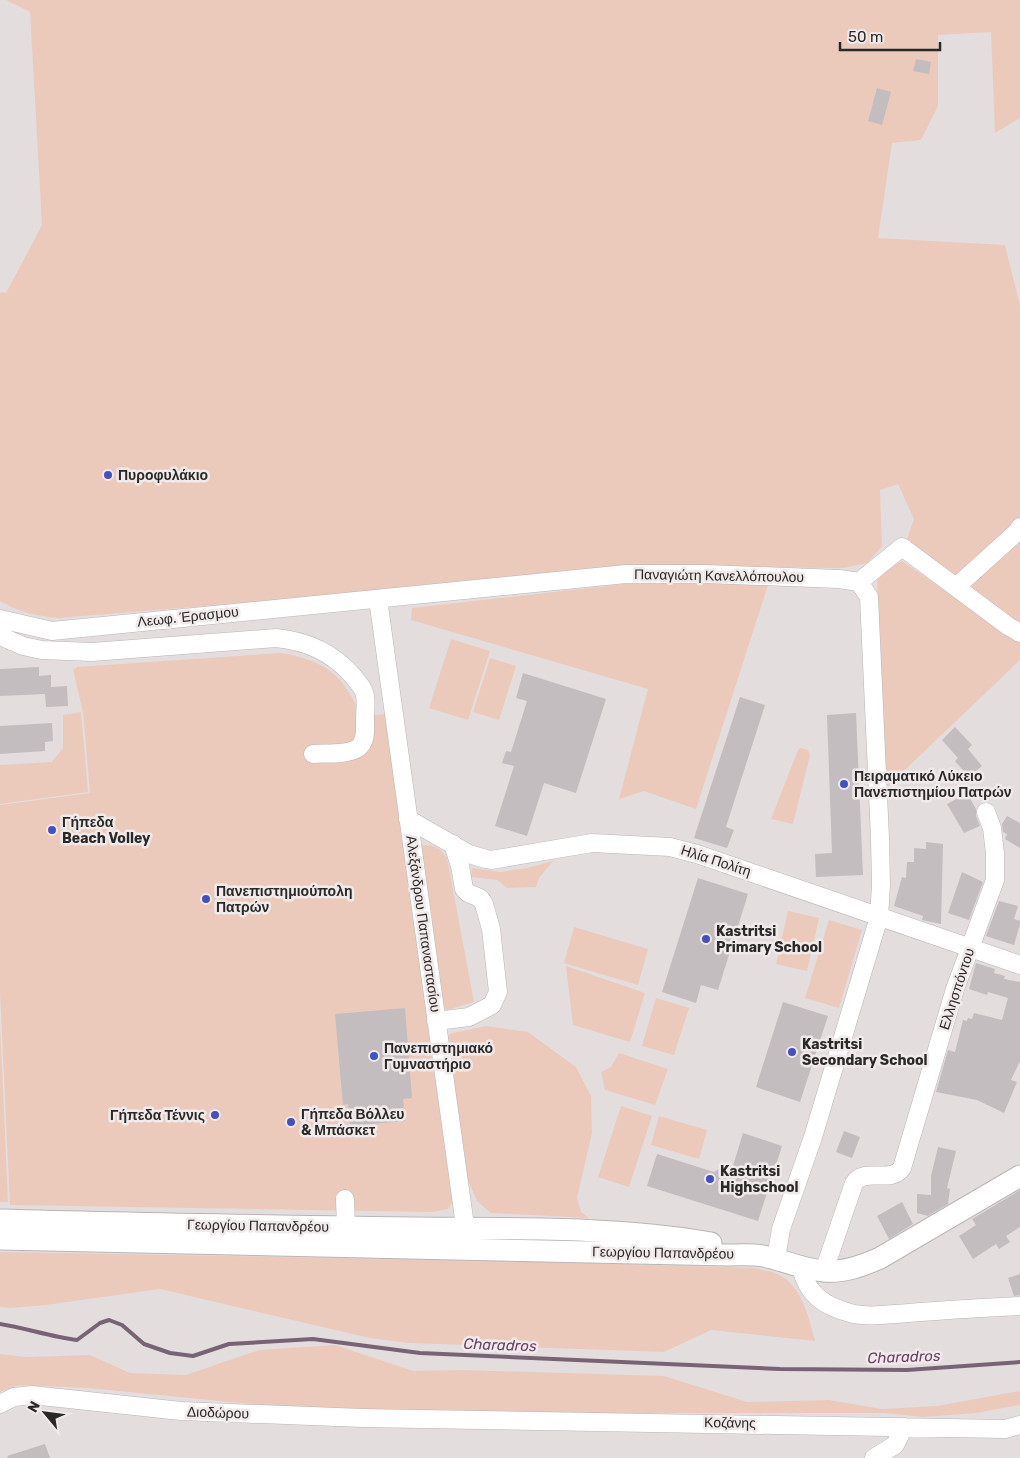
<svg xmlns="http://www.w3.org/2000/svg" width="1020" height="1458" font-family="Rubik,sans-serif">
<style>
.green{fill:#ebcabc}
.lines{fill:none;stroke-linecap:round;stroke-linejoin:round}
.stream{stroke:#776374;stroke-width:4}
.building{fill:#c3bdc0}
.minor-casing{stroke:#bbb4b5;stroke-width:19}
.major-casing{stroke:#bbb4b5;stroke-width:23}
.minor{stroke:#fff;stroke-width:18}
.major{stroke:#fff;stroke-width:21}
.poi-dot{fill:#434fc4;stroke:#f1eaeb;stroke-width:2}
.labels{text-anchor:middle;dominant-baseline:central;stroke-width:5;stroke-linejoin:round;paint-order:stroke}
.poi-label{font-size:14px;font-weight:bold;fill:#2b2828;stroke:#f1eaeb;text-anchor:start}
.street-label{font-size:14px;fill:#2b2828;stroke:#f1eaeb}
.water-label{font-size:15px;font-style:italic;fill:#6a4166;stroke:#f1eaeb}
</style>
<rect width="100%" height="100%" fill="#e4ddde"/>
<path class="green" d="M6,0H1020V118L995,133L991,32L938,35V106L921,140L892,143L878,238L1005,245L1020,306V625L955,577L907,539L914,519L898,484L880,490L882,546L867,563L843,568L629,566L368,593L58,618C34,615 21,613 0,601V293L1,292L6,293L42,225L30,12Z
M902,561L1020,642V660L886,788L877,575Z
M624,584H719L768,585L696,809L644,791L619,799L648,689L411,620L412,608Z
M451,639L490,651L468,720L429,708Z
M280,653C301,656 325,663 340,680C349,691 356,705 363,716L387,714L453,1187L452,1202L448,1209L432,1212L10,1205L0,992V805L90,793L83,712L73,670L77,667Z
M490,658L516,666L499,720L473,712Z
M81,712L88,792L0,804V765L52,762L63,748V715Z
M800,748L808,750L810,755L793,824L771,819L798,750Z
M421,845C433,845 440,847 447,858L474,1002L447,1010L441,1004Z
M553,861L539,878L536,887L507,888L497,880L471,877L472,868L500,872L527,868Z
M788,911L819,918L807,971L776,964Z
M829,920L862,930L839,1008L805,998Z
M574,927L648,949L638,985L564,963Z
M566,966L645,993L630,1042L573,1025Z
M656,998L689,1008L674,1055L642,1046Z
M0,1024L8,1202H0Z
M486,1026L528,1032L576,1067L591,1096L592,1133L577,1198L581,1212L589,1218L491,1213L477,1201L466,1176L446,1036L453,1033Z
M619,1053L668,1069L655,1105L605,1090L601,1072L611,1067Z
M621,1106L652,1116L629,1187L598,1177Z
M659,1116L707,1130L699,1159L651,1145Z
M0,1252L555,1262L754,1268C762,1270 774,1271 781,1276C803,1289 809,1318 815,1341L711,1330L664,1352L409,1343L370,1338L160,1289L46,1305L10,1308L0,1307Z
M335,1345L413,1371L462,1370L664,1376L747,1402L829,1400L882,1409L937,1406L1020,1391V1405L976,1413L923,1417L885,1413H444L303,1409L88,1388L19,1385L0,1392V1354L26,1357L90,1355L130,1373L186,1375L259,1350Z"/>
<g class="lines">
<path class="stream" d="M0,1324C26,1328 51,1337 77,1340L100,1323L109,1320L122,1325L144,1344L170,1353L193,1356L229,1344L313,1339L420,1353L780,1369L907,1370L1020,1362"/>
</g>
<path class="building" d="M916,59L931,62L929,74L913,71Z
M877,88L891,92L882,125L868,121Z
M39,667V676L51,675V687L67,686L68,706L46,707L45,694L0,696V669Z
M523,673L606,699L576,793L544,783L527,836L495,826L514,766L502,763L506,751L511,752L527,701L516,698Z
M740,697L765,705L726,827L734,830L727,848L694,838Z
M856,713L863,875L816,877L815,854L832,853L827,715Z
M52,723L53,741L45,742V751L0,754V726Z
M955,727L972,745L968,749L982,766L969,777L955,761L958,758L942,740Z
M967,793L976,809V816L980,826L964,833L947,804Z
M1007,816L1020,823V848L1005,839L1007,834L1003,832L1002,824Z
M926,842L943,844L941,924L922,920L923,916L894,906L902,877L906,878L907,862H914V848L926,849Z
M962,872L983,882L969,920L948,913Z
M698,878L748,894L718,990L701,985L696,1003L662,992Z
M999,901L1018,906L1014,919L1020,921V924L1014,945L986,936Z
M976,963L995,969L994,973L1005,976L1004,979L1020,982V1061L1011,1080L1017,1082L1004,1113L977,1100L936,1092L948,1050L955,1052L963,1020L967,1021L968,1018L972,1019L974,1013L1002,1020L1008,998L988,992L987,995L969,989Z
M783,1002L828,1016L800,1102L756,1087Z
M405,1008L412,1098L403,1099L405,1121L350,1126L348,1104L343,1105L335,1014Z
M844,1131L860,1137L852,1158L836,1152Z
M743,1133L782,1146L758,1221L647,1186L657,1154L714,1172L723,1166L732,1169Z
M938,1147L956,1151L947,1188L950,1189L948,1204L928,1216L917,1213V1194L931,1195V1176Z
M1020,1190V1227L1006,1236L1010,1242L999,1249L996,1244L973,1259L959,1236L976,1225L972,1219Z
M902,1202L913,1224L889,1239L877,1216Z
M1020,1274V1295L1014,1296L1008,1278Z
M45,1444L50,1458H8L7,1456Z"/>
<g class="lines">
<g class="minor-casing">
<path id="minor" d="M956,587L1018,531L1020,527
M378,599L467,1240
M0,619L52,631L626,574H706L839,579L859,582L902,547L1008,626L1020,633
M0,636L23,646L42,650L92,652L276,638C307,641 332,652 353,676C356,681 362,686 364,692C367,699 365,711 365,719C365,728 367,741 358,748C348,755 325,753 313,754
M408,819L469,854L486,859L491,860L592,843L670,847L697,854L1020,965
M436,1021L469,1017L492,1005L498,992L491,929L484,904L480,898L468,893L464,889L460,866L453,844
M345,1199L346,1227
M776,1259L781,1229L813,1137L879,917L881,885L880,838L869,597L859,582
M801,1266C806,1294 824,1306 850,1313C868,1318 890,1314 908,1313C945,1310 983,1308 1020,1306
M824,1271L854,1183C865,1167 891,1184 902,1168L955,989L995,880V853L992,828L986,812
M0,1404L14,1397L32,1395L181,1411L362,1418L1005,1429L1020,1425
M874,1458L895,1445L904,1427"/>
</g>
<g class="major-casing">
<path id="major" d="M0,1220C138,1224 275,1226 413,1228C512,1229 613,1226 711,1243
M0,1239L729,1255C740,1255 752,1254 763,1256C784,1260 803,1270 824,1271C843,1273 862,1266 880,1258L1020,1176"/>
</g>
<use href="#minor" class="minor"/>
<use href="#major" class="major"/>
</g>
<g class="poi-dot">
<circle cx="108" cy="475" r="5"/>
<circle cx="844" cy="784" r="5"/>
<circle cx="52" cy="830" r="5"/>
<circle cx="206" cy="899" r="5"/>
<circle cx="706" cy="939" r="5"/>
<circle cx="792" cy="1052" r="5"/>
<circle cx="374" cy="1056" r="5"/>
<circle cx="215" cy="1115" r="5"/>
<circle cx="291" cy="1122" r="5"/>
<circle cx="710" cy="1179" r="5"/>
</g>
<g class="labels">
<g class="poi-label">
<text x="118" y="475">Πυροφυλάκιο</text>
<text x="854" y="776">Πειραματικό Λύκειο<tspan x="854" dy="16">Πανεπιστημίου Πατρών</tspan></text>
<text x="62" y="822">Γήπεδα<tspan x="62" dy="16">Beach Volley</tspan></text>
<text x="216" y="891">Πανεπιστημιούπολη<tspan x="216" dy="16">Πατρών</tspan></text>
<text x="716" y="931">Kastritsi<tspan x="716" dy="16">Primary School</tspan></text>
<text x="802" y="1044">Kastritsi<tspan x="802" dy="16">Secondary School</tspan></text>
<text x="384" y="1048">Πανεπιστημιακό<tspan x="384" dy="16">Γυμναστήριο</tspan></text>
<text x="301" y="1114">Γήπεδα Βόλλευ<tspan x="301" dy="16">&amp; Μπάσκετ</tspan></text>
<text x="205" y="1115" text-anchor="end">Γήπεδα Τέννις</text>
<text x="720" y="1171">Kastritsi<tspan x="720" dy="16">Highschool</tspan></text>
</g>
<g class="street-label">
<text transform="translate(719 576) rotate(1)">Παναγιώτη Κανελλόπουλου</text>
<text transform="translate(188 617) rotate(-6)">Λεωφ. Έρασμου</text>
<text transform="translate(716 861) rotate(18)">Ηλία Πολίτη</text>
<text transform="translate(423 924) rotate(82)">Αλεξάνδρου Παπαναστασίου</text>
<text transform="translate(957 989) rotate(-72)">Ελλησπόντου</text>
<text transform="translate(258 1226) rotate(1)">Γεωργίου Παπανδρέου</text>
<text transform="translate(663 1253) rotate(1)">Γεωργίου Παπανδρέου</text>
<text transform="translate(218 1413) rotate(2)">Διοδώρου</text>
<text transform="translate(730 1423) rotate(1)">Κοζάνης</text>
</g>
<g class="water-label">
<text transform="translate(500 1345) rotate(2)">Charadros</text>
<text transform="translate(904 1357) rotate(-2)">Charadros</text>
</g>
</g>
<g transform="translate(45 1413) rotate(299)" stroke="#f1eaeb" stroke-width="4" paint-order="stroke">
<path d="M0-4L9 19L0 12L-9 19Z" fill="#2b2828"/>
<text y="-8" font-size="14" font-weight="bold" text-anchor="middle" fill="#2b2828">N</text>
</g>
<path d="M840 42v8h100v-8" fill="none" stroke="#2b2828" stroke-width="2.5"/>
<text x="848" y="42" font-size="15" fill="#2b2828" stroke="#f1eaeb" stroke-width="4" paint-order="stroke">50 m</text>
</svg>
